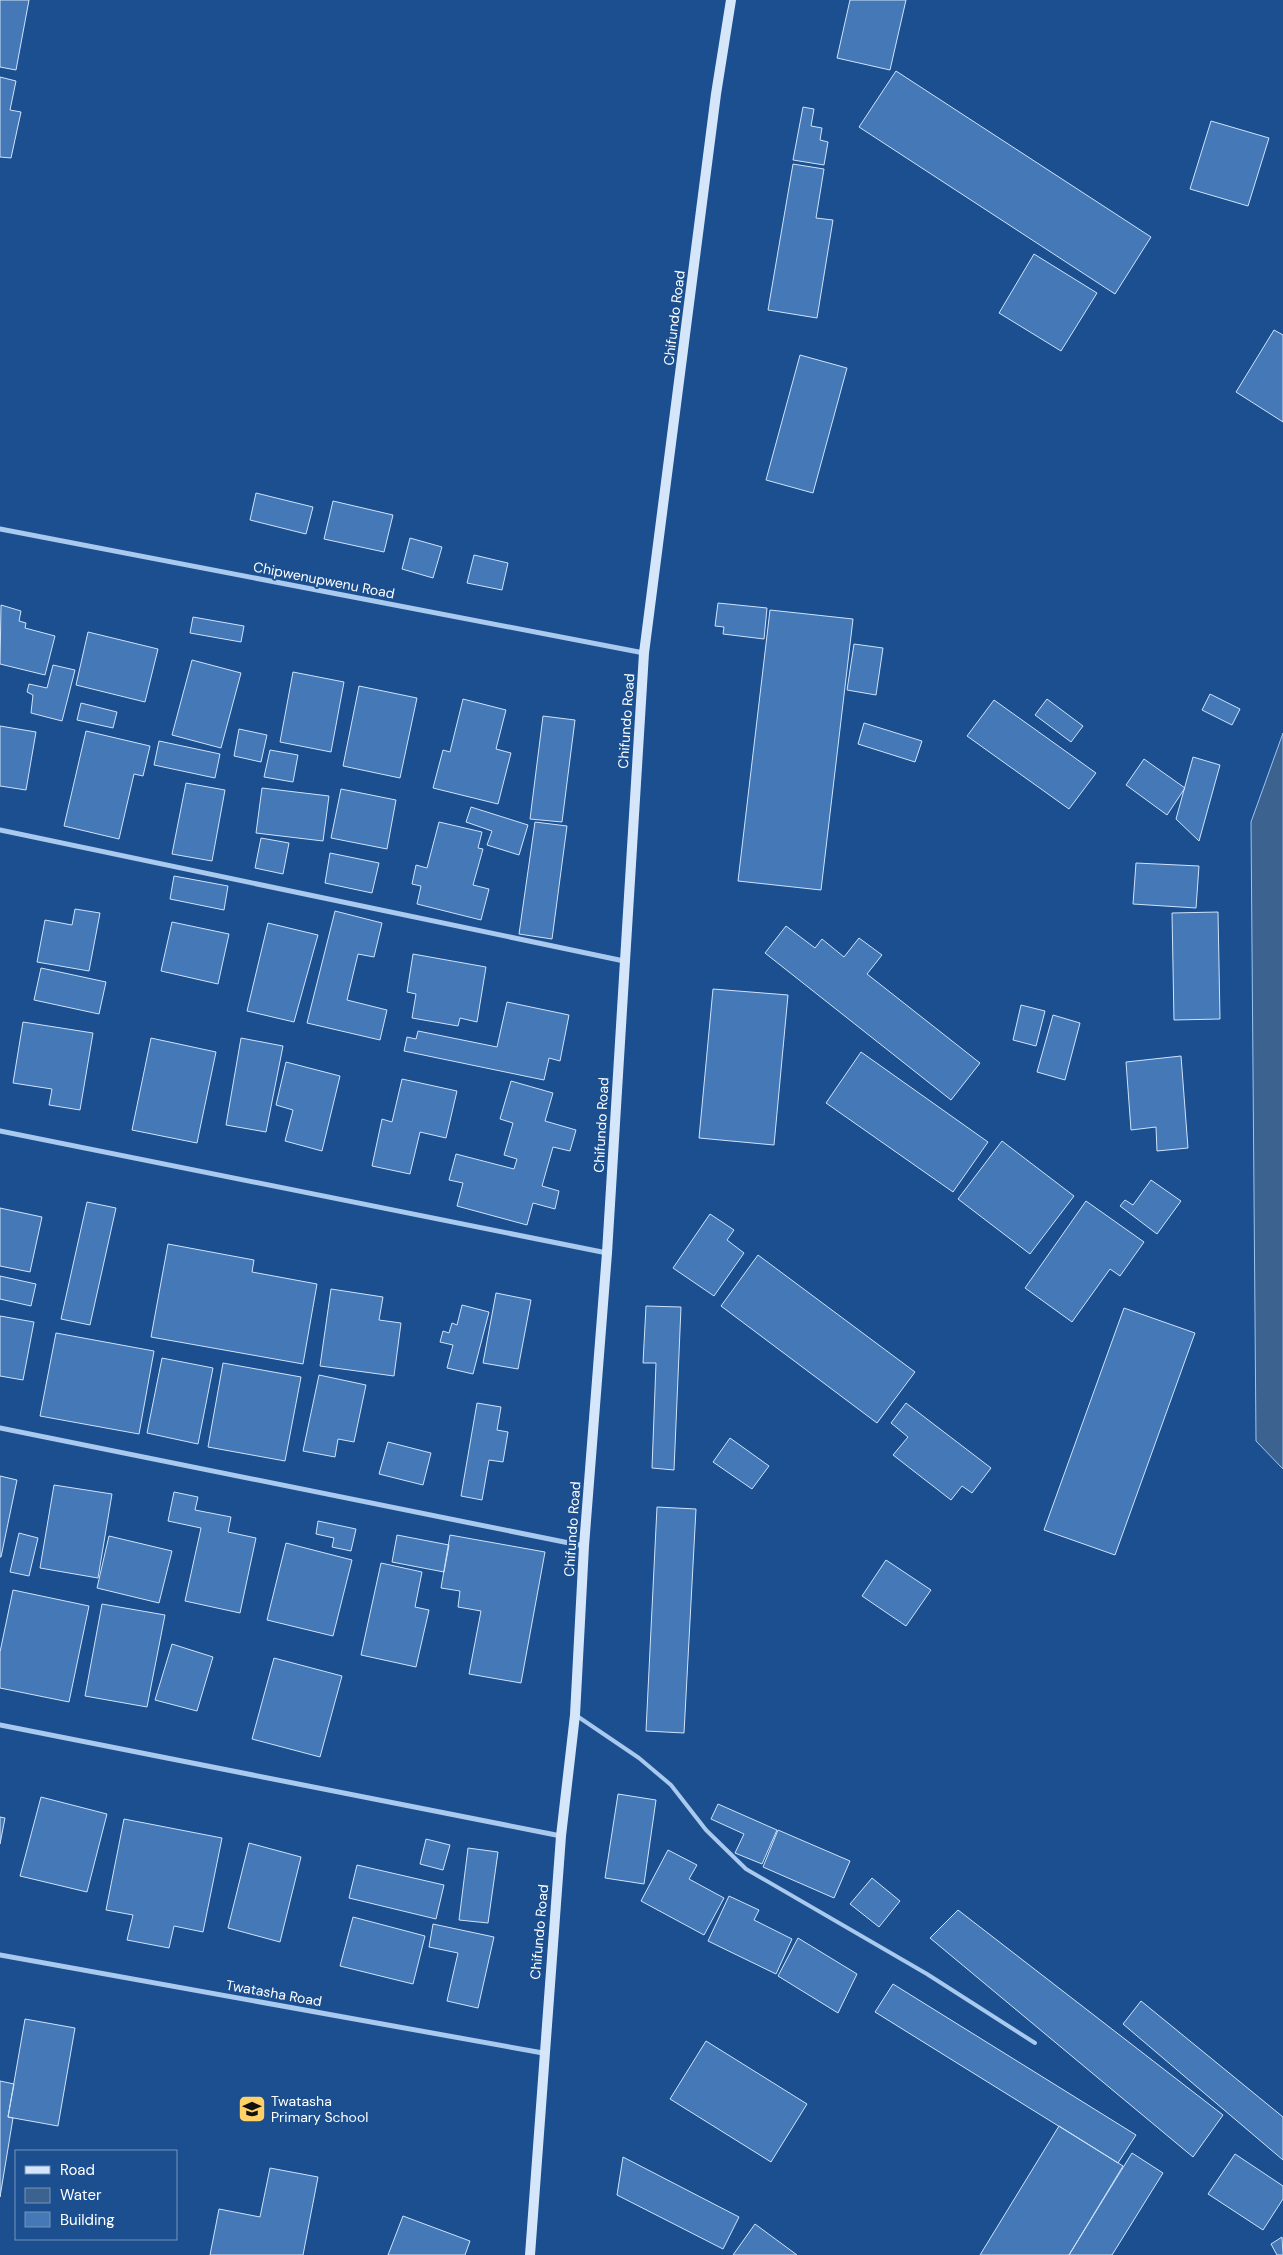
<svg xmlns="http://www.w3.org/2000/svg" width="1283" height="2255" font-family="'DM Sans',sans-serif">
<rect width="100%" height="100%" fill="#1b4f8f"/>
<path fill="#3c6290" stroke="#9cc4f0" d="M1283 733V1469L1256 1441 1251 822Z"/>
<path fill="#4478b7" stroke="#cfe3fa" d="M0 0H29L16 70 0 67Z
M850 0H906L890 70 837 58Z
M896 71 1151 237 1115 294 859 127Z
M0 77 16 81 10 110 21 112 11 158 0 157Z
M803 107 814 109 811 126 822 128 820 140 828 142 824 165 793 160Z
M1211 121 1269 138 1248 206 1190 189Z
M793 164 824 169 816 218 833 220 817 318 768 310Z
M1034 254 1097 293 1061 351 999 313Z
M1274 330 1283 335V422L1236 392Z
M800 355 847 368 813 493 766 480Z
M256 493 313 507 306 534 250 520Z
M333 501 393 515 384 552 324 539Z
M410 538 442 547 433 578 402 569Z
M474 555 508 563 502 590 467 583Z
M718 603 767 608 764 639 723 634 724 627 715 626Z
M1 605 21 611 19 621 26 623 25 628 55 636 45 675 0 664Z
M770 610 853 619 821 890 738 881Z
M193 617 244 626 241 642 190 633Z
M88 632 158 649 145 702 76 685Z
M854 644 883 648 876 695 847 690Z
M192 660 241 673 221 748 172 735Z
M53 665 75 670 62 721 31 713 33 695 27 692 29 684 47 688Z
M293 672 344 682 331 752 280 742Z
M359 686 417 698 400 778 343 766Z
M1210 694 1240 709 1232 725 1202 710Z
M463 699 506 710 496 749 511 753 498 804 433 788 443 750 450 752Z
M1047 699 1083 726 1071 742 1035 715Z
M994 700 1096 773 1069 809 967 736Z
M81 703 117 712 113 728 77 720Z
M543 716 575 720 562 822 530 819Z
M864 723 922 741 915 762 858 744Z
M0 726 36 732 26 790 0 786Z
M239 729 267 735 261 762 234 756Z
M86 731 150 746 143 776 134 774 119 839 64 826Z
M159 741 220 754 215 778 154 765Z
M270 750 298 755 293 782 264 777Z
M1193 757 1220 765 1199 841 1176 819Z
M1144 759 1185 788 1167 815 1126 785Z
M186 783 225 790 212 861 172 854Z
M262 788 329 796 323 841 256 833Z
M341 789 396 800 387 849 331 838Z
M471 807 528 825 519 855 487 845 492 831 466 822Z
M439 822 482 832 478 848 483 849 473 885 489 889 481 920 417 904 421 886 412 884 416 865 427 868Z
M535 822 567 826 552 939 519 934Z
M261 838 289 843 283 874 255 868Z
M330 853 379 863 372 893 325 883Z
M1136 863 1199 866 1196 908 1133 904Z
M174 876 228 886 224 910 170 899Z
M75 909 100 913 89 971 37 962 45 920 72 925Z
M335 911 382 923 374 957 358 954 347 1000 387 1010 380 1040 307 1023Z
M1218 912 1220 1019 1174 1020 1172 913Z
M172 922 229 934 218 984 161 971Z
M268 923 318 935 294 1022 247 1011Z
M786 926 815 948 822 939 844 957 859 938 882 955 867 974 980 1063 951 1100 765 953Z
M413 954 486 967 477 1022 460 1018 458 1026 412 1018 416 994 407 992Z
M41 968 106 982 99 1014 34 1000Z
M713 989 788 995 774 1145 699 1138Z
M507 1002 569 1015 560 1061 549 1058 544 1080 404 1051 407 1037 416 1039 418 1031 497 1047Z
M1021 1005 1045 1011 1036 1046 1013 1040Z
M1053 1015 1080 1023 1065 1080 1037 1072Z
M23 1022 93 1033 80 1110 49 1105 52 1089 13 1083Z
M151 1038 216 1052 197 1143 132 1130Z
M241 1038 283 1046 266 1132 226 1125Z
M861 1052 988 1142 953 1192 826 1103Z
M1181 1056 1188 1148 1157 1151 1156 1127 1131 1130 1126 1062Z
M286 1062 340 1076 322 1151 285 1141 293 1110 276 1105Z
M402 1079 457 1091 446 1138 420 1132 410 1174 372 1166 382 1119 392 1122Z
M511 1081 553 1093 545 1121 576 1130 570 1151 553 1147 542 1186 559 1191 555 1209 533 1203 527 1225 457 1206 463 1183 449 1180 456 1154 514 1169 517 1159 504 1155 513 1123 500 1119Z
M1002 1141 1074 1196 1030 1254 958 1199Z
M1151 1180 1181 1201 1157 1234 1120 1206 1125 1200 1133 1205Z
M1086 1201 1144 1242 1120 1276 1110 1269 1072 1322 1025 1288Z
M87 1202 116 1208 90 1325 61 1319Z
M0 1208 42 1217 30 1272 0 1266Z
M710 1214 734 1230 727 1240 744 1253 714 1296 673 1268Z
M168 1244 254 1260 252 1272 317 1284 303 1364 151 1337Z
M758 1255 915 1372 877 1423 721 1306Z
M0 1276 36 1284 31 1306 0 1299Z
M331 1289 383 1297 379 1320 401 1323 394 1376 320 1366Z
M496 1293 531 1300 518 1369 483 1363Z
M462 1305 489 1312 473 1374 447 1368 453 1345 440 1342 443 1331 449 1333 452 1323 457 1325Z
M646 1306 681 1307 674 1470 652 1468 656 1363H643Z
M1124 1308 1195 1333 1115 1555 1044 1530Z
M0 1316 34 1322 23 1380 0 1376Z
M56 1333 154 1351 139 1434 40 1416Z
M162 1358 213 1368 198 1444 147 1433Z
M223 1363 301 1377 285 1461 208 1447Z
M319 1375 366 1385 354 1442 338 1439 335 1457 303 1451Z
M477 1403 501 1407 497 1430 508 1432 503 1462 489 1460 482 1500 461 1496Z
M906 1403 991 1468 972 1493 962 1486 951 1500 893 1455 908 1437 891 1423Z
M730 1438 769 1466 752 1489 713 1462Z
M388 1442 431 1453 423 1485 379 1474Z
M0 1476 17 1480 1 1557H0Z
M54 1485 112 1494 98 1578 40 1568Z
M174 1492 198 1497 195 1510 231 1517 228 1532 256 1538 240 1613 185 1601 201 1528 168 1521Z
M657 1507 696 1509 684 1733 646 1731Z
M318 1521 356 1529 351 1551 332 1547 334 1538 316 1534Z
M19 1533 38 1538 29 1576 10 1572Z
M397 1535 449 1545 444 1572 392 1562Z
M450 1535 545 1552 521 1683 469 1674 481 1611 458 1607 460 1591 441 1588Z
M109 1536 172 1551 159 1603 97 1588Z
M286 1543 352 1560 333 1636 267 1620Z
M886 1560 931 1590 906 1626 862 1596Z
M381 1563 422 1572 415 1607 429 1610 416 1667 361 1655Z
M13 1590 89 1606 69 1702 0 1688V1652Z
M102 1604 165 1615 147 1707 85 1696Z
M172 1644 213 1657 197 1711 155 1700Z
M274 1658 342 1676 320 1757 252 1739Z
M618 1794 656 1800 644 1884 605 1878Z
M41 1797 107 1814 87 1892 20 1876Z
M718 1804 777 1830 762 1864 735 1853 744 1834 711 1819Z
M0 1817 5 1818 0 1844Z
M124 1819 222 1838 203 1932 174 1926 169 1948 127 1940 133 1915 106 1910Z
M778 1830 850 1861 834 1898 763 1867Z
M426 1839 450 1845 443 1870 420 1864Z
M249 1843 301 1857 280 1942 228 1928Z
M468 1848 498 1852 488 1923 459 1920Z
M668 1850 697 1865 689 1879 724 1898 704 1935 641 1901Z
M357 1865 444 1885 436 1919 349 1898Z
M872 1878 900 1901 879 1927 850 1904Z
M729 1896 759 1910 754 1920 792 1939 776 1974 708 1941Z
M958 1910 1223 2115 1193 2157 930 1938Z
M353 1917 425 1936 413 1984 340 1966Z
M433 1924 494 1937 478 2008 447 2001 458 1953 429 1947Z
M798 1938 857 1974 838 2013 778 1976Z
M893 1984 1136 2135 1118 2163 875 2012Z
M1141 2001 1283 2117V2160L1123 2024Z
M25 2019 75 2028 58 2126 8 2117Z
M706 2041 807 2104 771 2162 670 2099Z
M0 2081 14 2084 8 2117 13 2118 0 2197Z
M1059 2126 1123 2166 1069 2255H980Z
M1132 2153 1163 2173 1112 2255H1069Z
M1235 2154 1283 2186V2199L1263 2230 1208 2194Z
M623 2157 739 2217 723 2249 617 2195Z
M270 2168 318 2177 303 2255H210L219 2209 260 2217Z
M403 2216 470 2241 465 2255H388Z
M755 2224 797 2255H733Z
M1282 2237 1283 2255H1277L1271 2244Z"/>
<g fill="none" stroke-linecap="round" stroke-linejoin="round">
<path stroke="#a9c9ee" stroke-width="4" d="M577 1716 639 1758 671 1785 706 1830 746 1869 927 1974 1035 2043"/>
<path stroke="#a9c9ee" stroke-width="5" d="M0 529 644 653
M0 830 624 961
M0 1131 607 1253
M0 1428 584 1546
M0 1725 561 1836
M0 1955 543 2053"/>
<path stroke="#d6e6fa" stroke-width="10" d="M530 2255 561 1836 575 1715 584 1546 607 1253 644 653 716 94 731 0"/>
</g>
<defs>
<g id="school-square" transform="scale(1.4375)"><rect x="-9" y="-9" width="18" height="18" rx="4" fill="#ffd166" stroke="#1b4f8f"/><path d="M0-5L7-2L0 1L-7-2ZM-4 1L0 2.5L4 1V4Q0 6-4 4Z" fill="#111"/></g>
</defs>
<g fill-rule="evenodd">
<use href="#school-square" x="252" y="2109"/>
</g>
<g text-anchor="middle" stroke-width="4" stroke-linejoin="round" paint-order="stroke">
<g font-size="14" fill="#fff" stroke="#1b4f8f">
<text transform="translate(674 318) rotate(-83)" y="5">Chifundo Road</text>
<text transform="translate(324 580) rotate(11)" y="5">Chipwenupwenu Road</text>
<text transform="translate(626 721) rotate(-86)" y="5">Chifundo Road</text>
<text transform="translate(601 1125) rotate(-87)" y="5">Chifundo Road</text>
<text transform="translate(572 1529) rotate(-86)" y="5">Chifundo Road</text>
<text transform="translate(539 1932) rotate(-85)" y="5">Chifundo Road</text>
<text transform="translate(274 1993) rotate(10)" y="5">Twatasha Road</text>
</g>
<g font-size="14" fill="#fff" stroke="#1b4f8f" text-anchor="start">
<text x="271" y="2106">Twatasha<tspan x="271" dy="16">Primary School</tspan></text>
</g>
</g>
<rect x="15" y="2150" width="162" height="90" fill="#1b4f8f" stroke="#7695bc"/>
<rect x="25" y="2166" width="25" height="8" fill="#d6e6fa" stroke="#7695bc"/>
<text x="60" y="2175" font-size="15" fill="#ffffff">Road</text>
<rect x="25" y="2188" width="25" height="15" fill="#3c6290" stroke="#7695bc"/>
<text x="60" y="2200" font-size="15" fill="#ffffff">Water</text>
<rect x="25" y="2212" width="25" height="15" fill="#4478b7" stroke="#7695bc"/>
<text x="60" y="2225" font-size="15" fill="#ffffff">Building</text>
</svg>
